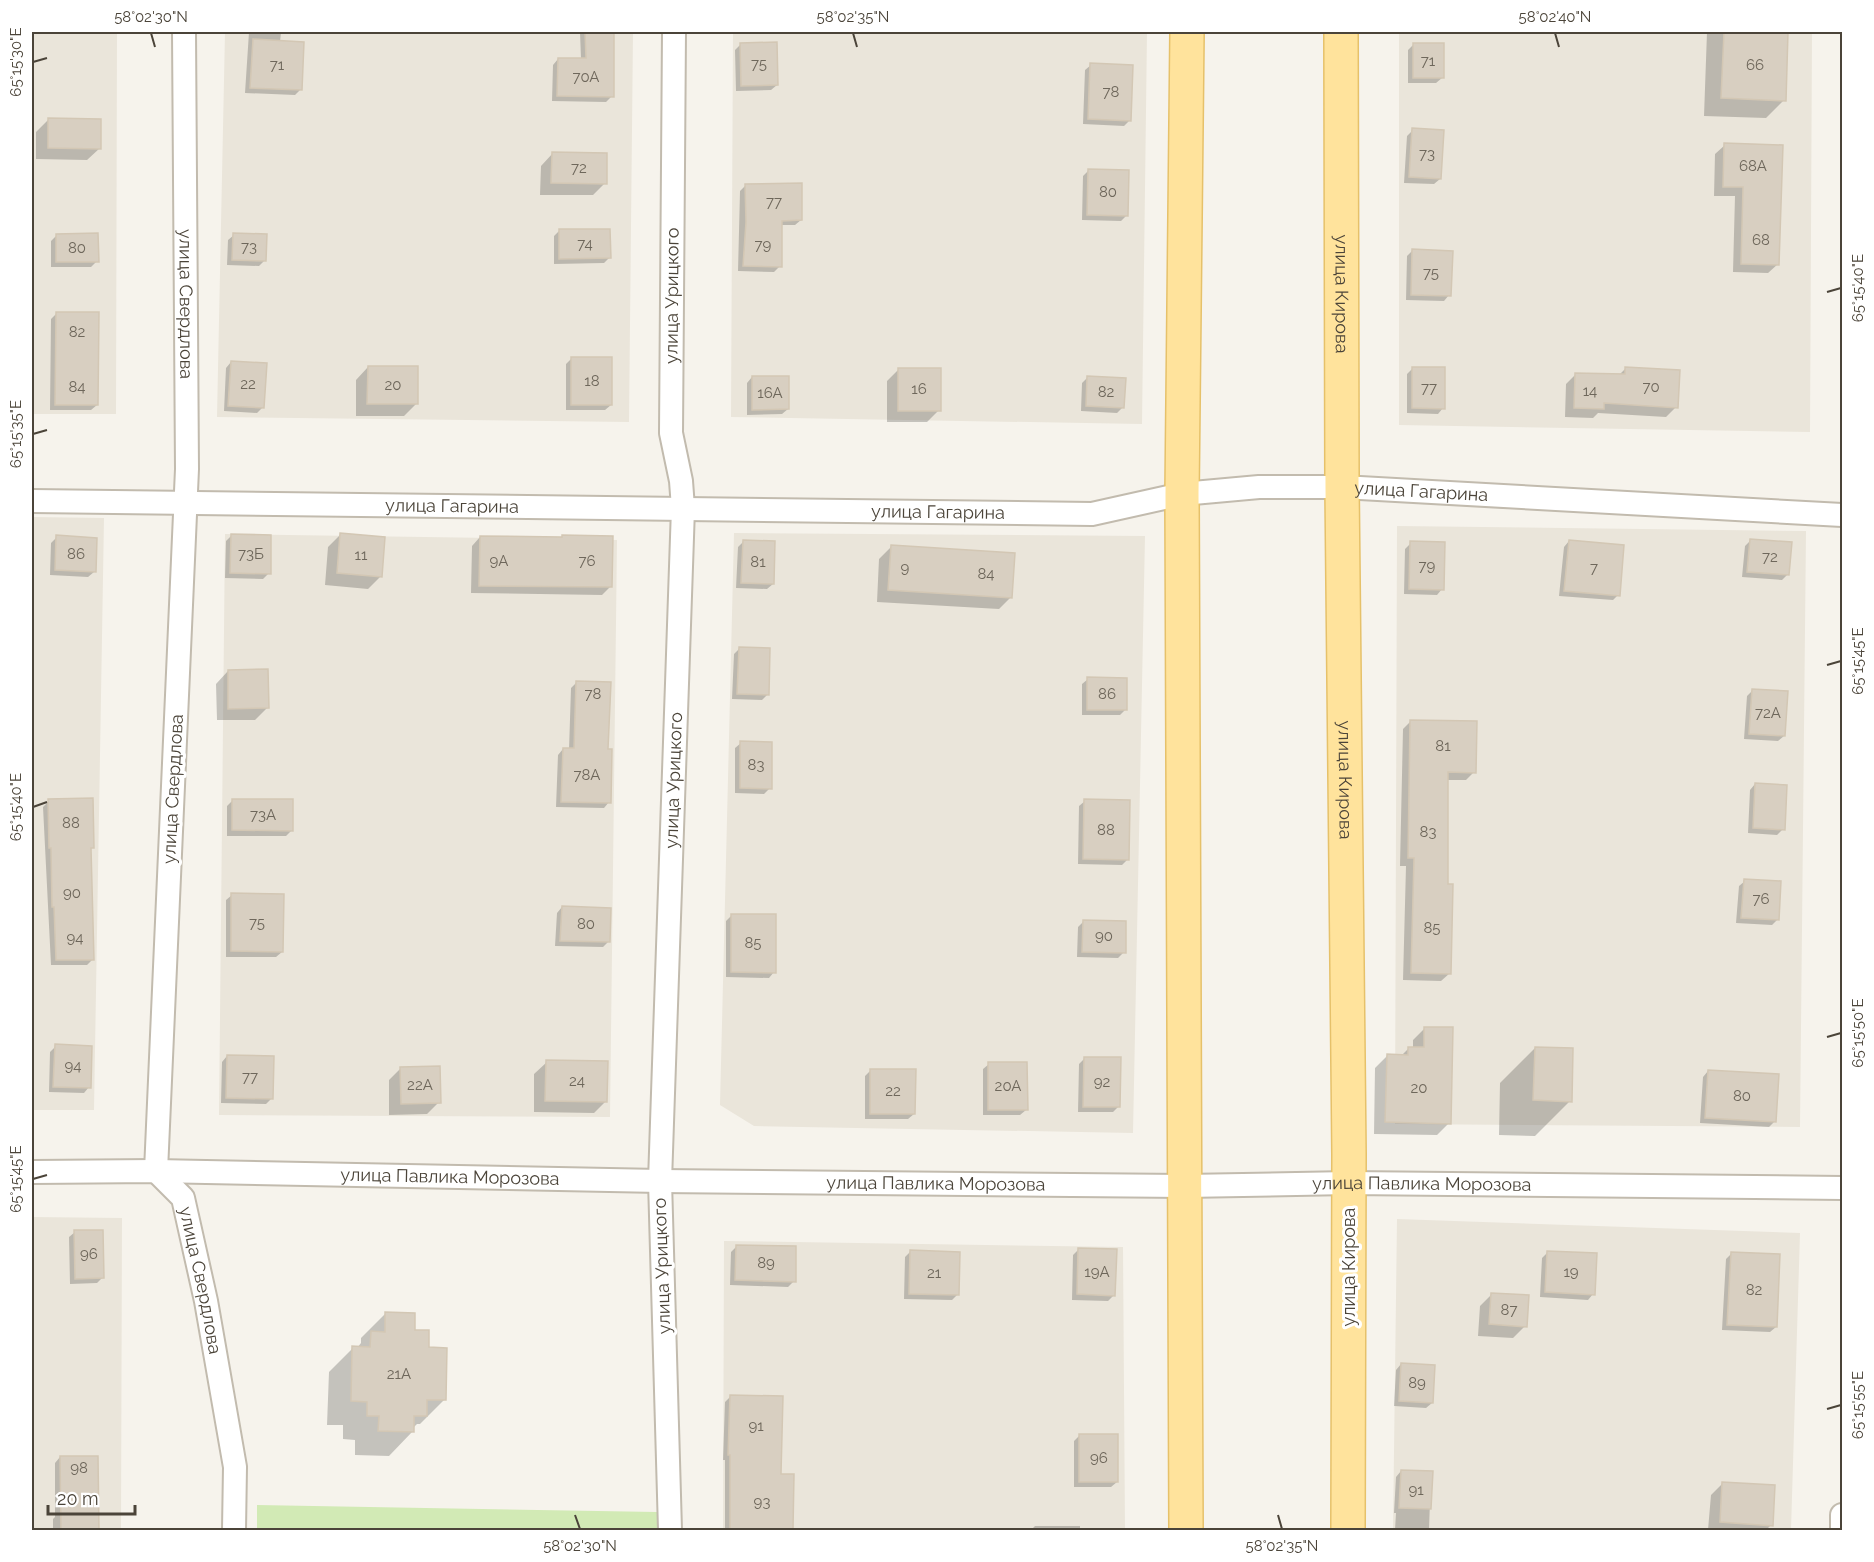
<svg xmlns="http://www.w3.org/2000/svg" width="1874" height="1562" font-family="Raleway,sans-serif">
<rect width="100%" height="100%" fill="#f6f3ec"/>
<path fill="#eae5da" d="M32 32H117L116 414H32Z
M225 32H633L629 422 217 417Z
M733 32H1147L1142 424 731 417Z
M1399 32H1812L1810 432 1399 425Z
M32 517 104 518 94 1110H32Z
M1397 526 1806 531 1800 1127 1395 1124Z
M734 533 1145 536 1133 1133 754 1126 720 1105Z
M225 534 617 540 610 1117 219 1115Z
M32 1217 122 1218 121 1530H32Z
M1397 1219 1800 1233 1791 1530H1393Z
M724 1241 1123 1247 1125 1530H723Z"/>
<path fill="#d2eab5" d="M257 1505 657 1512V1530H257Z"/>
<path fill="#0003" d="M249 32H281L280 42 300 90 295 95 245 93Z
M580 32H613L612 96 606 102 552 101 553 65 558 59H581Z
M1707 32H1787L1784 100 1766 118 1704 116Z
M741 44 777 85 771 90 736 91 735 50Z
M1414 44 1442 78 1436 83H1408V50Z
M1091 65 1129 121 1124 126 1083 124 1085 70Z
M48 120 100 148 87 160 36 159V132Z
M1413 130 1440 179 1434 184 1404 183 1407 136Z
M1725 145 1778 264 1768 273 1733 272 1735 196H1714L1715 154Z
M553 153 605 183 593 195H540L541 166Z
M1089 170 1126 216 1121 221 1082 220 1083 176Z
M745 186 801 220 795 225H781L780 266 774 272 738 271 740 191Z
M560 230 609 258 604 263 554 264V236Z
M57 235 97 261 91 267H51V241Z
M234 235 264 261 259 266 227 265 228 240Z
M1412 251 1449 295 1444 301 1406 300 1407 256Z
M57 313 97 405 91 410H50L51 319Z
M572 358 611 405 605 410H566V364Z
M231 362 263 407 257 413 224 411 226 368Z
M368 367 416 404 404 416H356V380Z
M1413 368 1443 408 1438 414 1407 413V374Z
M1626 368 1676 407 1666 417 1598 413 1593 418 1565 417 1566 384 1576 374 1619 375Z
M899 369 939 410 927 422H887V381Z
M752 377 788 409 782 414 747 415V383Z
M1088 377 1123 407 1117 413 1081 411 1082 383Z
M232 535 269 573 263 579 225 578 226 541Z
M340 535 380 577 368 589 325 585 328 547Z
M563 536 610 587 602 595 471 593 472 546 480 537 560 539Z
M57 537 94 572 88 577 50 575 51 543Z
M1569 541 1618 595 1613 600 1559 596 1564 547Z
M1750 541 1788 574 1782 580 1742 577 1745 546Z
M743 542 773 584 767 589 736 588 738 547Z
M1411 543 1442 589 1437 595 1404 594 1405 549Z
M891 547 1011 597 999 609 877 602 879 559Z
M740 648 767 695 762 700 732 699 734 654Z
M228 671 267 708 255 720H217L216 684Z
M1088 679 1125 710 1120 715H1082V684Z
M577 682 606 750 609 802 604 808 556 807 558 755 563 749 569 750 571 688Z
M1752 691 1784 736 1778 741 1744 739 1747 696Z
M1411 721 1474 772 1466 780H1447L1446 886 1450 973 1441 981 1403 980 1406 866H1400L1403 729Z
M741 743 770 788 764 794 735 793V748Z
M1755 784 1783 829 1777 835 1748 833 1750 790Z
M233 800 292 830 286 836H227V806Z
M49 801 92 847 89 850 93 959 87 965H51L43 807Z
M1085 801 1127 860 1122 865 1078 864 1079 806Z
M1745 881 1778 919 1772 925 1736 923 1739 886Z
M232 895 282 952 276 957H226V900Z
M562 907 608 942 603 947 555 946 557 913Z
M732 915 774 972 769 978 726 977V921Z
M1084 921 1124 952 1118 958 1077 957 1078 927Z
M1425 1028 1449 1123 1437 1135 1374 1134 1375 1068 1387 1056H1401L1409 1048H1413V1040Z
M56 1046 89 1087 84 1093 49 1092 50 1052Z
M1535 1048 1570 1101 1535 1136 1499 1135 1500 1083Z
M227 1056 271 1099 266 1104 221 1103 222 1062Z
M1085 1058 1119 1106 1113 1112H1078L1079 1064Z
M547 1062 606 1101 594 1113 534 1112V1074Z
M989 1064 1026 1110 1020 1115H983V1069Z
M401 1068 439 1102 427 1114 389 1115V1080Z
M871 1070 914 1114 908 1119H865V1076Z
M1708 1071 1774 1122 1769 1127 1700 1123 1703 1077Z
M75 1232 102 1278 97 1283 70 1284 69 1237Z
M737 1246 794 1281 788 1287 730 1285 731 1252Z
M1079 1249 1114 1295 1108 1301 1072 1300 1073 1255Z
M911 1251 957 1295 952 1300 904 1299 905 1257Z
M1548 1252 1593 1294 1588 1300 1540 1297 1542 1258Z
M1731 1254 1776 1327 1770 1332 1722 1330 1726 1259Z
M1492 1294 1525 1326 1513 1338 1478 1336 1480 1306Z
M386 1313 413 1331 428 1349 444 1400 420 1424H417L413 1428V1431L389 1456 355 1455V1440L343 1439V1425H327L329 1372 353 1348H357L361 1343V1338Z
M1401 1364 1432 1403 1426 1408 1394 1406 1396 1370Z
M731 1396 779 1476H792V1530H725V1460H723L725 1402Z
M1080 1435 1117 1482 1111 1487H1074V1441Z
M60 1457H97L98 1530H53V1519L55 1517V1463Z
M1401 1471 1431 1473 1429 1530H1395L1396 1513H1394L1396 1477Z
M1723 1483 1771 1525 1766 1530H1708L1711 1495Z
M1035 1526H1080V1530H1031Z"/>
<path fill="#d8cfc1" stroke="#d3c7b4" stroke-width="1.5" d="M585 32H614V97L557 96 558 58H586Z
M1724 32H1788L1786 101 1721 98Z
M253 39 304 42 302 90 250 88Z
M777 42 778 85 741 86 740 43Z
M1413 43H1444V78H1413Z
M1090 63 1133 65 1131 121 1088 119Z
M48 118 101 119V149L48 148Z
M1412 128 1444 130 1441 179 1409 177Z
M1724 143 1783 145 1779 265 1741 264 1743 187H1723Z
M552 152 607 153V184L551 183Z
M1088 169 1129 170 1128 216 1087 215Z
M802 183V220L782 221V267L743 266 746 222 745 184Z
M559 229H610L611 258 559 259Z
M98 233 99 262H56V234Z
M233 233 267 234 266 261 232 260Z
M1412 249 1453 251 1451 296 1411 295Z
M56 312H99L98 405H55Z
M571 357H612V405H571Z
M231 361 267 363 264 408 228 406Z
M368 366H418V404H367Z
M1412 367H1445V409L1412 408Z
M1625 367 1680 370 1678 408 1604 403V409L1574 408 1575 373 1625 374Z
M898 368H941V411H898Z
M752 376H789V409L752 410Z
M1087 376 1126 378 1124 408 1086 406Z
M340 533 385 537 382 577 337 573Z
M231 534 271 535V574L230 573Z
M56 535 97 538 96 572 55 570Z
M562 535 613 536 612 587 479 586 480 536 562 537Z
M1750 539 1792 542 1789 575 1747 572Z
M743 540 775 541 774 584 741 583Z
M1569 540 1624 545 1620 596 1564 591Z
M1410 541 1445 542 1444 590 1409 589Z
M891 545 1015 553 1012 598 888 590Z
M739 647 770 648 769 695 737 694Z
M268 669 269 708 228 709V670Z
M1087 677 1127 678V710H1087Z
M576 681 611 682 608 749H612L611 803 561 802 563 748H574Z
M1752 689 1788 691 1785 736 1749 734Z
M1410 720 1477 721 1476 773 1448 772V884H1453L1451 974 1411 973 1414 858H1408Z
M740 741 772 742V789L740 788Z
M1755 783 1787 785 1785 830 1753 828Z
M93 798 94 848H91L94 960H56L54 907H52L51 848H49L48 799Z
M232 799H293V831L232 830Z
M1084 799 1130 800 1129 860 1083 859Z
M1744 879 1781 881 1779 920 1741 918Z
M231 893 284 894 283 952 231 951Z
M562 906 611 908 610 942 560 941Z
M731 914H776V973L731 972Z
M1083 920 1126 921V953L1082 952Z
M1424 1027H1453L1451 1124 1385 1122 1387 1054 1408 1055V1047H1424Z
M55 1044 92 1046 91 1088 53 1087Z
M1535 1047 1573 1048 1572 1102 1533 1100Z
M227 1055 274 1056 273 1099 226 1098Z
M1084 1057H1121L1120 1107H1083Z
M546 1060 608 1061 607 1102 545 1101Z
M988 1062H1027L1028 1110H988Z
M440 1066 441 1103 401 1104 400 1067Z
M870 1069H916L915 1114H870Z
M1708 1070 1779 1074 1776 1122 1705 1118Z
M74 1230H103L104 1278 75 1279Z
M736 1245 796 1246V1282L735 1280Z
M1078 1248 1117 1249 1115 1296 1077 1294Z
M910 1250 960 1252 959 1295 909 1294Z
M1547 1251 1597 1253 1595 1295 1545 1292Z
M1731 1252 1780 1254 1777 1327 1727 1325Z
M1491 1293 1529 1295 1527 1327 1489 1324Z
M385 1312 415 1313V1330H429V1347L447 1348 446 1400H427V1416H414V1432L378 1431 379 1416H367V1402L351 1401 352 1346 370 1347 371 1331 385 1332Z
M1401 1363 1435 1365 1433 1403 1399 1401Z
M730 1395 783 1396 781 1474H794L793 1530H730V1455H728Z
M1079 1434H1118V1482H1079Z
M60 1456H98L99 1530H61Z
M1401 1470 1433 1471 1431 1509 1399 1508Z
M1722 1482 1775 1485 1773 1526 1720 1522Z"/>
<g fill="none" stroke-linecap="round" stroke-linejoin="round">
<g stroke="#c2bbae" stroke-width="26">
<g id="street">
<path id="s1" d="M184 32 187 469 156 1171 183 1198 206 1301 235 1467 234 1530"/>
<path id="s2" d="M32 501 1092 514 1182 494 1259 487H1342L1842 515"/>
<path id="s3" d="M32 1172 156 1171 660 1181 1185 1186 1349 1183 1842 1188"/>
<path id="s4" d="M670 1530 660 1181 683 508 681 481 671 433 674 32"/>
<path d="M1842 1530V1515"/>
</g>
</g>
<g stroke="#e6c16a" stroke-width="36">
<g id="primary">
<path id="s5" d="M1341 32 1342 487 1349 1154 1348 1530"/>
<path d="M1186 1530 1182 494 1187 32"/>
</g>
</g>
<use href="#street" stroke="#fff" stroke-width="22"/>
<use href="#primary" stroke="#ffe39c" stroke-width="33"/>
</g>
<path fill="none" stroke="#4b4439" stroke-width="2" d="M151 33 155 47M853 33 857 47M1555 33 1559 47M33 62 47 58M1827 292 1841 288M33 434 47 430M1827 665 1841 661M33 807 47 802M1827 1037 1841 1033M33 1179 47 1175M1827 1409 1841 1405M575 1515 580 1529M1278 1515 1282 1529"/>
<g text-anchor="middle" stroke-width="6" stroke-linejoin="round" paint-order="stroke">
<g font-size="15" fill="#6e675b">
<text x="1428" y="66">71</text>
<text x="759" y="69">75</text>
<text x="277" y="70">71</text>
<text x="1755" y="70">66</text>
<text x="586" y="82">70А</text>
<text x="1111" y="97">78</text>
<text x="1427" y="159">73</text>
<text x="1753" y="171">68А</text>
<text x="579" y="173">72</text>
<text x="1108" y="197">80</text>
<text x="774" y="207">77</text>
<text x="1761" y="245">68</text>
<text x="585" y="249">74</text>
<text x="763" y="250">79</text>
<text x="249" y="252">73</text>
<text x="77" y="253">80</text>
<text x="1431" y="278">75</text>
<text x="77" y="337">82</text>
<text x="592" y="386">18</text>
<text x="248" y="389">22</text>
<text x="393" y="390">20</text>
<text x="77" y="392">84</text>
<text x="1651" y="392">70</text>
<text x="1429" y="393">77</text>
<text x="919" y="394">16</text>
<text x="1590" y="396">14</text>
<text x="1106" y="397">82</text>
<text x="770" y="398">16А</text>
<text x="76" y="559">86</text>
<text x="251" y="559">73Б</text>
<text x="361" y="560">11</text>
<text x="1770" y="562">72</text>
<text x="499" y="566">9А</text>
<text x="587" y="566">76</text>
<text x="758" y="567">81</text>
<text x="1427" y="571">79</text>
<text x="905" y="573">9</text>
<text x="1594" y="573">7</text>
<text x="986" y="579">84</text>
<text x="593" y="699">78</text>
<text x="1107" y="699">86</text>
<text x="1768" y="718">72А</text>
<text x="1443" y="751">81</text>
<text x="756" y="770">83</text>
<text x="587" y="780">78А</text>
<text x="263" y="820">73А</text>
<text x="71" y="828">88</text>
<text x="1106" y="835">88</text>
<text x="1428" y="837">83</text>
<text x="72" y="898">90</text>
<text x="1761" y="904">76</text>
<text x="257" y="928">75</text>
<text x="586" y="929">80</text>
<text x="1432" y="933">85</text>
<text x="1104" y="941">90</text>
<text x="75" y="943">94</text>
<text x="753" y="948">85</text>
<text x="73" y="1071">94</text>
<text x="250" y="1082">77</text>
<text x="577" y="1086">24</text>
<text x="1102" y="1087">92</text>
<text x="420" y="1090">22А</text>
<text x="1008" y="1091">20А</text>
<text x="1419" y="1093">20</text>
<text x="893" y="1096">22</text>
<text x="1742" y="1101">80</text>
<text x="89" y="1259">96</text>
<text x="766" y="1268">89</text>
<text x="1097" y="1277">19А</text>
<text x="1571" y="1277">19</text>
<text x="934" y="1278">21</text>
<text x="1754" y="1295">82</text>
<text x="1509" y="1315">87</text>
<text x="399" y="1379">21А</text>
<text x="1417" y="1388">89</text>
<text x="756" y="1431">91</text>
<text x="1099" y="1463">96</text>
<text x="79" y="1473">98</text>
<text x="1416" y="1495">91</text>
<text x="762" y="1507">93</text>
</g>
<g font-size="18" fill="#4b4439" stroke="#fff">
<text dy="6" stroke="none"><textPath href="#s5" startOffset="262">улица Кирова</textPath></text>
<text dy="6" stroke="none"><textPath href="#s4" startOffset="1236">улица Урицкого</textPath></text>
<text dy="6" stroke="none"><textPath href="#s1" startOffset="272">улица Свердлова</textPath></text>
<text dy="6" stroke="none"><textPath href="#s2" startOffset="1392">улица Гагарина</textPath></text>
<text dy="6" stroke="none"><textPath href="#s2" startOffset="420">улица Гагарина</textPath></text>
<text dy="6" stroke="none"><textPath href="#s2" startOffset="906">улица Гагарина</textPath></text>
<text dy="6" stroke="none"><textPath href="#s4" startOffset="750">улица Урицкого</textPath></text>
<text dy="6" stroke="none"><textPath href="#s5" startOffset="748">улица Кирова</textPath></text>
<text transform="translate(173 789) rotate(-87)" y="6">улица Свердлова</text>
<text dy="6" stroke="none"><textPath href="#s3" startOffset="418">улица Павлика Морозова</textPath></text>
<text dy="6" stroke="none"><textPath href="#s3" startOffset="904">улица Павлика Морозова</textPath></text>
<text dy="6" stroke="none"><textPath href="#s3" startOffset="1390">улица Павлика Морозова</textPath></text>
<text transform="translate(662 1266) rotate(-92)" y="6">улица Урицкого</text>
<text transform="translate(1349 1267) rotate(-90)" y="6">улица Кирова</text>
<text dy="6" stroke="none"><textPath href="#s1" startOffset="1262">улица Свердлова</textPath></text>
</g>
</g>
<rect width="1874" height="1562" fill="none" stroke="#ffffff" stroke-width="66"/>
<path d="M48 1505v9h87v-9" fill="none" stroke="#4b4439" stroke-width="3"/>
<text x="57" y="1505" font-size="18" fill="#4b4439" stroke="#ffffff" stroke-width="4.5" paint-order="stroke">20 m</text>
<rect x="33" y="33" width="1808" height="1496" fill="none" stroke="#4b4439" stroke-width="2"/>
<g font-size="15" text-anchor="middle" fill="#4b4439">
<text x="151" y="22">58°02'30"N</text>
<text x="853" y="22">58°02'35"N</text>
<text x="1555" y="22">58°02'40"N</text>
<text transform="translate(16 62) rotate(-90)" y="5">65°15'30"E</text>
<text transform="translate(1858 288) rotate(-90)" y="5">65°15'40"E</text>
<text transform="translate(16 434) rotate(-90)" y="5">65°15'35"E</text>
<text transform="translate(1858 661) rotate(-90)" y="5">65°15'45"E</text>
<text transform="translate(16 807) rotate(-90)" y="5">65°15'40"E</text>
<text transform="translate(1858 1033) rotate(-90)" y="5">65°15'50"E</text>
<text transform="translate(16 1179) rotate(-90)" y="5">65°15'45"E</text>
<text transform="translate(1858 1405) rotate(-90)" y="5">65°15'55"E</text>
<text x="580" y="1551">58°02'30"N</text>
<text x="1282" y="1551">58°02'35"N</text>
</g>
</svg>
